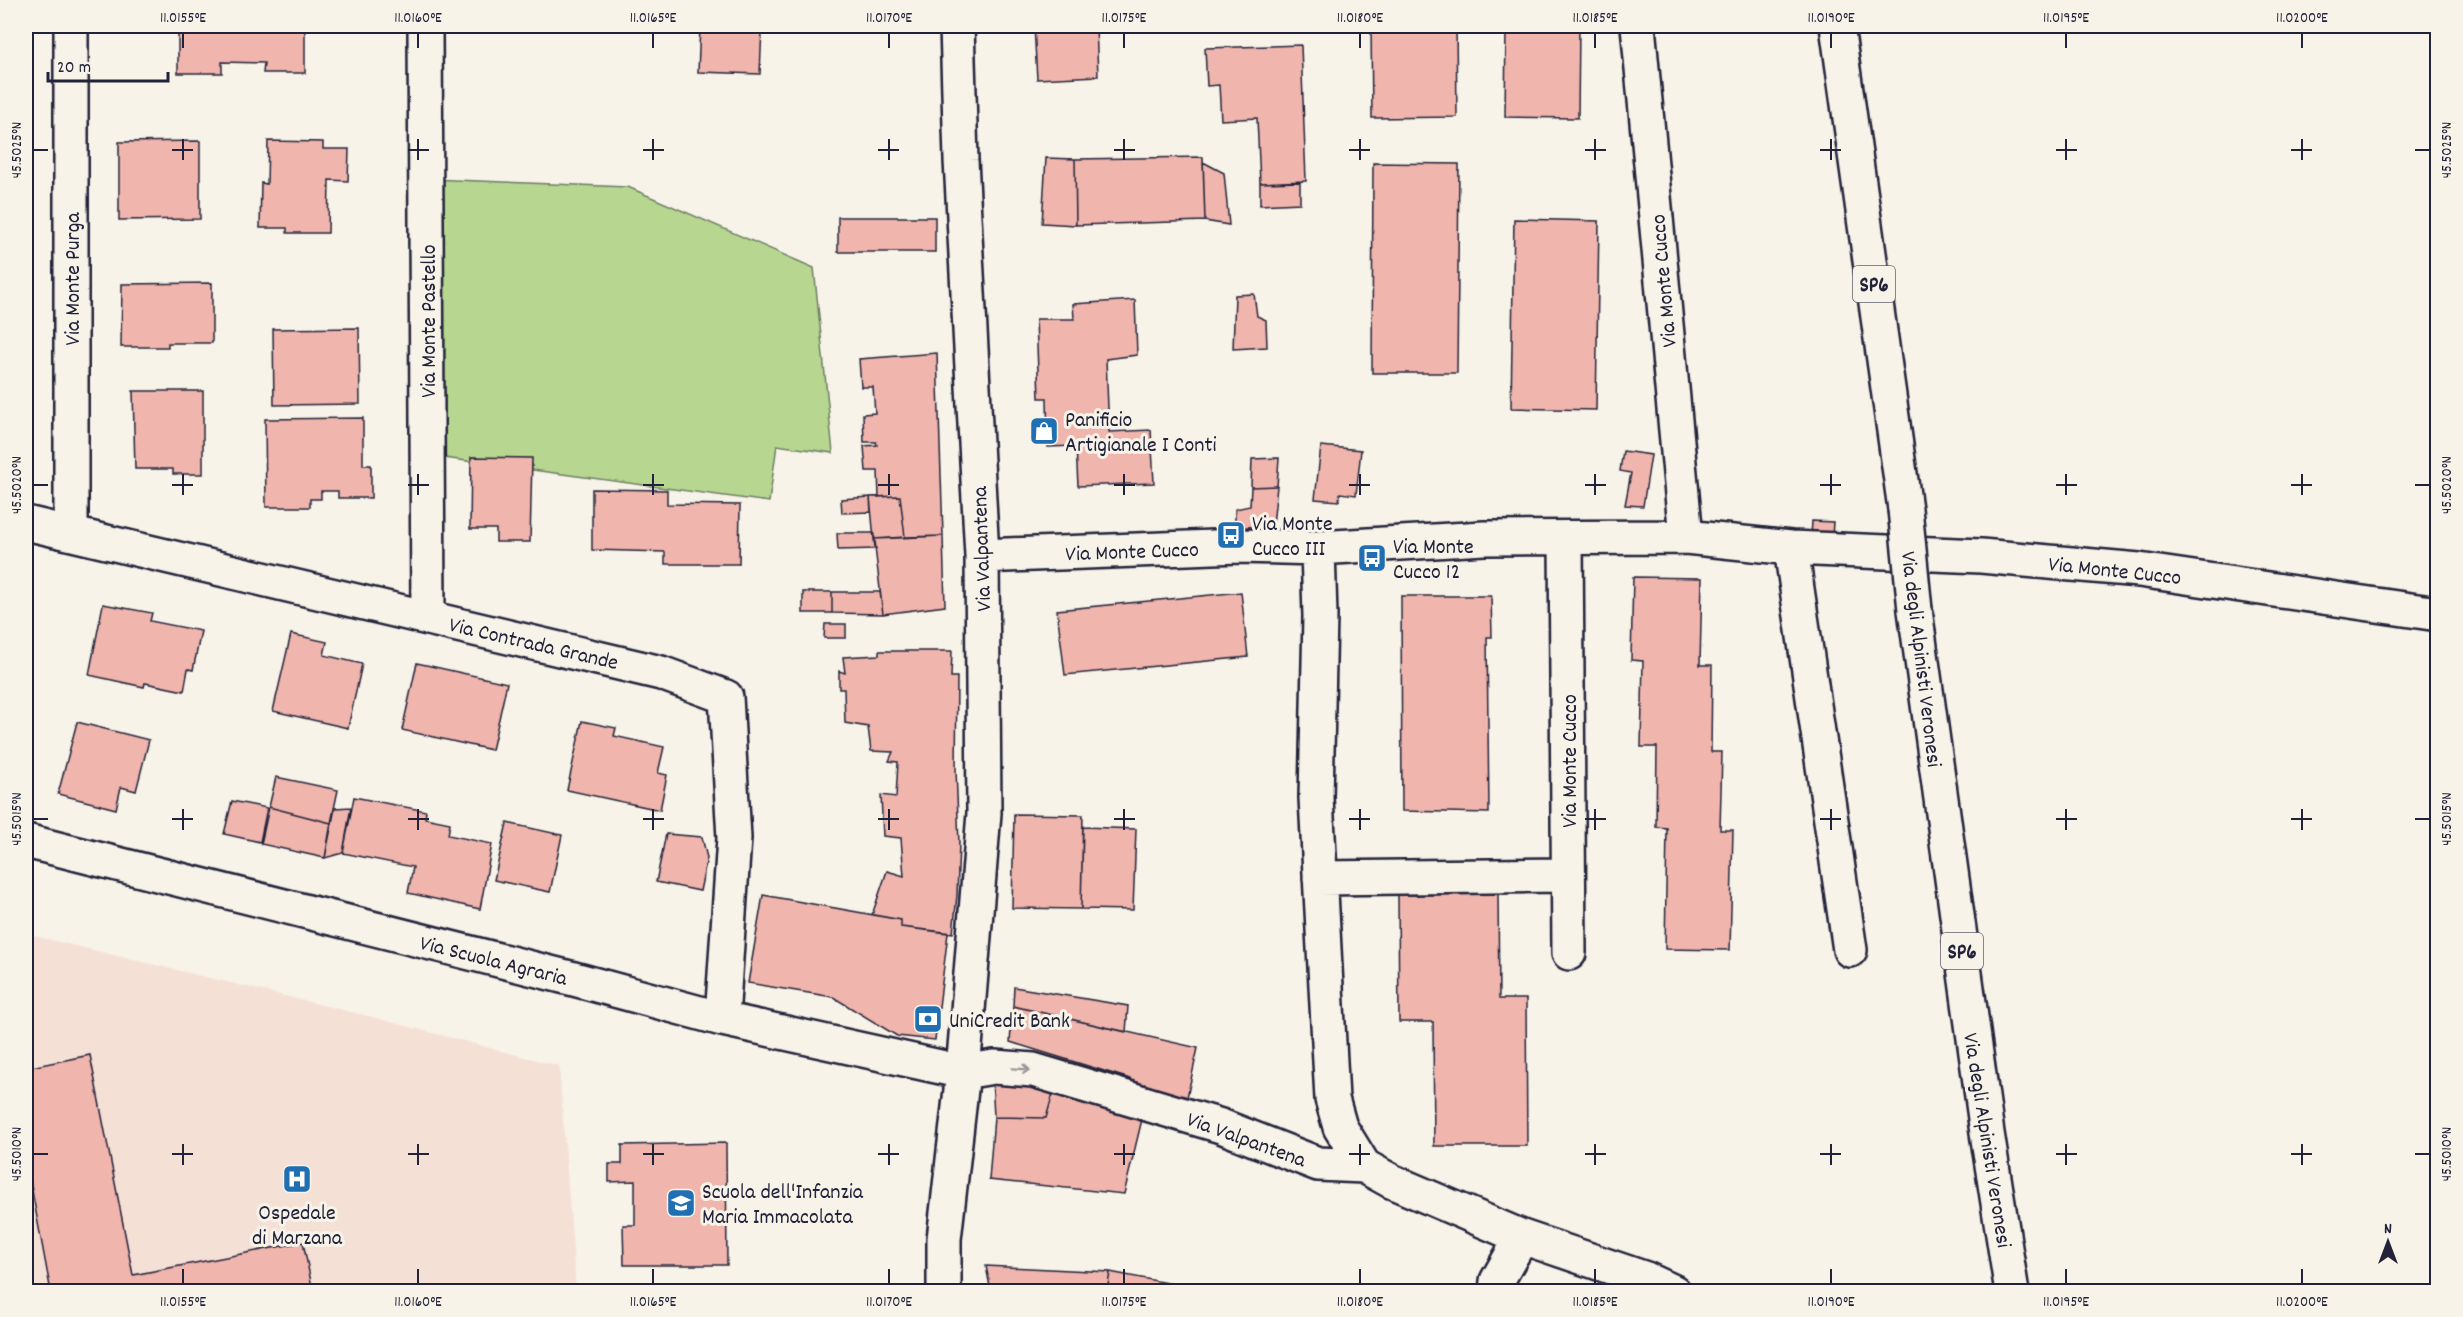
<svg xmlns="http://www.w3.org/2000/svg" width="2463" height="1317" font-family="Dekko,sans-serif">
<rect width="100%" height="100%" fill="#f7f3e8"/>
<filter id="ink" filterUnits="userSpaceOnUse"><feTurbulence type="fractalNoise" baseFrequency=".0167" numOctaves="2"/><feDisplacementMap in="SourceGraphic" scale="12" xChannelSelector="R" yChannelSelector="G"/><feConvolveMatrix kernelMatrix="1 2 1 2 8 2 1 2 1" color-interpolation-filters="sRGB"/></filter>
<g filter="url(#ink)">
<path fill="#f5e0d6" d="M26 934 372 1017 559 1066 576 1291 26 1292Z"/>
<path fill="#b7d68f" stroke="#6c7c65" stroke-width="1.5" d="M429 179 628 187 814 268 833 453 777 445 769 502 437 457Z"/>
<path fill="#f0b5ac" stroke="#22223b" stroke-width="1.5" d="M26 26H27L28 86H26Z
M178 26H305V73H263L264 63 222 62V73H178Z
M700 26H762L760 74 698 72Z
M1034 26H1096L1098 76 1037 79Z
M1371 26H1456L1457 117 1372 118Z
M1506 26H1579L1578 118 1505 117Z
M1301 45 1306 181 1260 183 1257 118 1221 120 1219 85 1207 86 1205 48Z
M200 141V219L119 220V142Z
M268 141 323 142V149H349L348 181 329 180 328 233H287V228H260L261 183 267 184Z
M1203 157 1205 221 1076 225 1075 159Z
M1046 158 1075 159 1076 225 1042 223Z
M1203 162 1224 173 1229 225 1205 221Z
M1373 163 1459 164 1457 373H1372Z
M1300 182V203L1260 205V183Z
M838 217H935V252H838Z
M1514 219 1599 221 1596 410 1511 408Z
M212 283V343H168V347H121L122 284Z
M1254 294 1257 316 1266 320 1267 347 1233 349 1235 295Z
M1135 300 1137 355 1106 359 1109 432 1151 430 1154 483 1078 486 1076 446 1048 447 1047 398H1039L1036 319H1074L1073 304Z
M359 328 360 404 274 405 273 329Z
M937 353 943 536 905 537 900 496 879 497 878 471H866L864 446 877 445 876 442H864L863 414 875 413 873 387H861L859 359Z
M133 391H203V474H173V469H135Z
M363 418V465H371V498H338V491H321V499H310V507H266L265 419Z
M1321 446 1361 450 1356 495 1340 493 1339 501 1315 499Z
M1623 451 1651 455 1643 506 1625 505 1631 473 1620 471Z
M471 457 532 458 530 542H496V529H470Z
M1279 458 1277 486 1251 487 1252 459Z
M1277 486 1273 525 1235 528V509L1250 506 1251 487Z
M592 489 667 490V504L740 505 739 564H665V552L592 550Z
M900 496 905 537 874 539 870 497Z
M870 497 871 512 842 513 841 499Z
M1812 521 1833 522 1832 537H1811Z
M837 533H874L876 549 838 550Z
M943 536 945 606 883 614 874 539Z
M1633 577 1702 578 1700 665H1712L1711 752H1722L1720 830H1733L1730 950 1665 949 1667 828 1656 827 1657 747H1641L1643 661 1631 660Z
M803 592H832V613H803Z
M832 592H880L883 614 832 613Z
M1241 592 1248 657 1065 675 1057 610Z
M1401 596H1491L1492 637H1487L1489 813 1402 811Z
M103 604 152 613 150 621 201 631 193 670 188 669 184 691 145 683 144 687 89 675Z
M825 624H846V638H824Z
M291 634 327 642 324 655 362 664 348 728 273 711Z
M879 651H952L951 677H957L956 770 959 844 957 895 953 933 901 927V920L872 915 887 871 904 876 901 838 883 836 881 795 896 797 898 762 889 761 893 752 871 751 868 727 845 723 844 689H839V671L845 673 843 657 879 655Z
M417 663 507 683 492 750 402 730Z
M582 721 616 728 614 736 664 747 658 773 667 775 660 810 567 790Z
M77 722 149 740 136 791 121 787 116 809 58 794Z
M276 777 338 790 331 823 269 807Z
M354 797 426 811 425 818 450 823 448 835 492 844 480 909 408 893 413 867 343 853Z
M232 801 267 808 260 842 224 834Z
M269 807 331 823 325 858 261 844Z
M351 807 343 853 325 858 335 808Z
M1014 814 1083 815 1081 909 1012 908Z
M507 823 562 835 550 892 494 880Z
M1083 827 1136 829 1133 910 1081 909Z
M666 834 702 837 707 858 700 891 656 882Z
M1498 894 1499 999H1526L1527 1146H1434L1433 1022H1399L1398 895Z
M763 895 901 920V927L948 933 935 1040 897 1036 833 997 748 983Z
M1014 987 1128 1006 1126 1032 1013 1006Z
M1013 1006 1198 1048 1186 1102 1127 1078 1010 1042Z
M90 1055 133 1275 303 1242 313 1292H51L26 1159V1068Z
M992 1078 1056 1083 1046 1118 994 1117Z
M1056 1083 1144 1111 1124 1194 989 1180 994 1117 1046 1118Z
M726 1143 727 1265H624L623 1225H635V1181L609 1182V1164H622V1145Z
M986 1266 1110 1272 1107 1292H991Z
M1110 1272 1178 1285 1177 1292H1107Z"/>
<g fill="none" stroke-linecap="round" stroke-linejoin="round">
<g stroke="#22223b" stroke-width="38">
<path id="minor" d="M425 26 428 617
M1638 26 1686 537
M26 523 661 673 726 697 734 838 722 1019
M71 532V26
M1566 539 1569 953
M1318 548 1320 616 1316 798 1332 1099 1340 1127 1364 1166
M1791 548 1850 950
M982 556 1239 546 1318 548 1484 538 1686 537 1791 548 1981 556 2139 570 2438 614
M26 841 574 979 722 1019 963 1072 994 1067 1033 1070 1221 1126 1318 1164 1364 1166 1391 1181 1522 1237 1646 1279 1674 1292
M1320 878 1568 875
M944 1292V1239L963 1072 984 813 982 556 961 160 957 26
M1496 1292 1497 1281 1522 1237"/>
</g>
<g stroke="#22223b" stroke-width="38">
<path id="highway" d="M1837 26 1905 509
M1915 610 1987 1133 2012 1292"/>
</g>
<use href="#minor" stroke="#f7f3e8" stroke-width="33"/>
<use href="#highway" stroke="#f7f3e8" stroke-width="33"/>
<g stroke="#22223b" stroke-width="38" stroke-linecap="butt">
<path id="highway-bridge" d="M1905 509 1915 610"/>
</g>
<use href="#highway-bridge" stroke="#f7f3e8" stroke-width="33"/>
</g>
<defs><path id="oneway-shaft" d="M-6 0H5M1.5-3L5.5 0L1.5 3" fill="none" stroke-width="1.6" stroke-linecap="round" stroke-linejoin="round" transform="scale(1.5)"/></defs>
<use stroke="#97959a" href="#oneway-shaft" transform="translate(1021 1069) rotate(4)"/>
</g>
<path fill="none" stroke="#22223b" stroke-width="2" d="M183 33V48M418 33V48M653 33V48M889 33V48M1124 33V48M1360 33V48M1595 33V48M1831 33V48M2066 33V48M2302 33V48M183 139V160M418 139V160M653 139V160M889 139V160M1124 139V160M1360 139V160M1595 139V160M1831 139V160M2066 139V160M2302 139V160M33 150H48M172 150H193M408 150H429M643 150H664M878 150H899M1114 150H1135M1349 150H1370M1585 150H1606M1820 150H1841M2056 150H2077M2291 150H2312M2415 150H2430M183 474V495M418 474V495M653 474V495M889 474V495M1124 474V495M1360 474V495M1595 474V495M1831 474V495M2066 474V495M2302 474V495M33 485H48M172 485H193M408 485H429M643 485H664M878 485H899M1114 485H1135M1349 485H1370M1585 485H1606M1820 485H1841M2056 485H2077M2291 485H2312M2415 485H2430M183 809V830M418 809V830M653 809V830M889 809V830M1124 809V830M1360 809V830M1595 809V830M1831 809V830M2066 809V830M2302 809V830M33 819H48M172 819H193M408 819H429M643 819H664M878 819H899M1114 819H1135M1349 819H1370M1585 819H1606M1820 819H1841M2056 819H2077M2291 819H2312M2415 819H2430M183 1144V1165M418 1144V1165M653 1144V1165M889 1144V1165M1124 1144V1165M1360 1144V1165M1595 1144V1165M1831 1144V1165M2066 1144V1165M2302 1144V1165M33 1154H48M172 1154H193M408 1154H429M643 1154H664M878 1154H899M1114 1154H1135M1349 1154H1370M1585 1154H1606M1820 1154H1841M2056 1154H2077M2291 1154H2312M2415 1154H2430M183 1269V1284M418 1269V1284M653 1269V1284M889 1269V1284M1124 1269V1284M1360 1269V1284M1595 1269V1284M1831 1269V1284M2066 1269V1284M2302 1269V1284"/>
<defs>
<g id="shop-square" transform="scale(1.5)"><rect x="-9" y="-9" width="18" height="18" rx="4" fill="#1f6fb2" stroke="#f7f3e8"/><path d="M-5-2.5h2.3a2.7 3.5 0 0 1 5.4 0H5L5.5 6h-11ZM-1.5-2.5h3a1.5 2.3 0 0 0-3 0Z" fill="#fff"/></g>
<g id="bus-square" transform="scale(1.5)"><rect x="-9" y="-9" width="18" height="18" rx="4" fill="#1f6fb2" stroke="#f7f3e8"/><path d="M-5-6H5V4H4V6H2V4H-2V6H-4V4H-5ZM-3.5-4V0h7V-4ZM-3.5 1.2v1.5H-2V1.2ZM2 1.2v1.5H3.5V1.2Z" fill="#fff"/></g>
<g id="bank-square" transform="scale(1.5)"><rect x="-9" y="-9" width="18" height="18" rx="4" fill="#1f6fb2" stroke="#f7f3e8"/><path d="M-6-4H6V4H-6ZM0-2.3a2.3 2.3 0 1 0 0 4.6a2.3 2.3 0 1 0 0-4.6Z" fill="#fff"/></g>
<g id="hospital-square" transform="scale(1.5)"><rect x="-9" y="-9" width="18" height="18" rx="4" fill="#1f6fb2" stroke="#f7f3e8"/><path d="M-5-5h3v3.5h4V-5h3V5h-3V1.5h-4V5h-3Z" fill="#fff"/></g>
<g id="school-square" transform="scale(1.5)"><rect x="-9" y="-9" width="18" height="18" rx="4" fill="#1f6fb2" stroke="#f7f3e8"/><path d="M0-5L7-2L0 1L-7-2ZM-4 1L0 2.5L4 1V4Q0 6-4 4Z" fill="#fff"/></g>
</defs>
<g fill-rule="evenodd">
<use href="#shop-square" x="1044" y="431"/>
<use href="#bus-square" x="1231" y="535"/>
<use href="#bus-square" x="1372" y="558"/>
<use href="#bank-square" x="928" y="1019"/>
<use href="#hospital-square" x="297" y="1179"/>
<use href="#school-square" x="681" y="1203"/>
</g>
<g text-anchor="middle" stroke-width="6" stroke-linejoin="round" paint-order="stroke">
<g fill="#f7f3e8" stroke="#62616f" stroke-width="1.5">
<rect x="1853" y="266" width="42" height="36" rx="4.5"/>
<rect x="1941" y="933" width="42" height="36" rx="4.5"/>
</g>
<g font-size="21" font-weight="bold" fill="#22223b">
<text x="1874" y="291">SP6</text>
<text x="1962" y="958">SP6</text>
</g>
<g font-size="22" fill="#22223b" stroke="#f7f3e8">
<text transform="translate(71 279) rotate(-90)" y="8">Via Monte Purga</text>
<text transform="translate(1662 281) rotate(-95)" y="8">Via Monte Cucco</text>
<text transform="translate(427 321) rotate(-90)" y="8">Via Monte Pastello</text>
<text transform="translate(980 549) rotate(-92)" y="8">Via Valpantena</text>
<text transform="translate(1132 550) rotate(-2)" y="8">Via Monte Cucco</text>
<text transform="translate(2115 569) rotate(6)" y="8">Via Monte Cucco</text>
<text transform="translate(534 642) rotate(13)" y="8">Via Contrada Grande</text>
<text transform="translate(1923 659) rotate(83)" y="8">Via degli Alpinisti Veronesi</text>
<text transform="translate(1568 761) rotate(-90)" y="8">Via Monte Cucco</text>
<text transform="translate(494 959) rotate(14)" y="8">Via Scuola Agraria</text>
<text transform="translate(1247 1138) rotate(20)" y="8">Via Valpantena</text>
<text transform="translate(1989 1140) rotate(81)" y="8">Via degli Alpinisti Veronesi</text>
</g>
<g font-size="22" fill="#22223b" stroke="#f7f3e8" text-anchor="start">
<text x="1065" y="426">Panificio<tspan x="1065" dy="25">Artigianale I Conti</tspan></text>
<text x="1252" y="530">Via Monte<tspan x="1252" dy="25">Cucco III</tspan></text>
<text x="1393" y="553">Via Monte<tspan x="1393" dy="25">Cucco 12</tspan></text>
<text x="949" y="1027">UniCredit Bank</text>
<text x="702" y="1198">Scuola dell'Infanzia<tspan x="702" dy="25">Maria Immacolata</tspan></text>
<text x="297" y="1219" text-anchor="middle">Ospedale<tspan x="297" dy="25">di Marzana</tspan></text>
</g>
</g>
<rect width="2463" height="1317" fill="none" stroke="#f7f3e8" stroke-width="66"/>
<g transform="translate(2388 1242)" stroke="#f7f3e8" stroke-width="4.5" paint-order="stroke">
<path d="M0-4.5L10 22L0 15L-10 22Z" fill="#22223b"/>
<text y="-9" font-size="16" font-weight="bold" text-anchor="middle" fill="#22223b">N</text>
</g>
<path d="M48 72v9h120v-9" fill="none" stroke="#22223b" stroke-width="3"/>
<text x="57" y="72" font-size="18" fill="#22223b" stroke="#f7f3e8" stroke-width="4.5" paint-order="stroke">20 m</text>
<rect x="33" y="33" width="2397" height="1251" fill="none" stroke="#22223b" stroke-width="2"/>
<g font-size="15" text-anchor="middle" fill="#22223b">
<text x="183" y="22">11.0155°E</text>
<text x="418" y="22">11.0160°E</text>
<text x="653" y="22">11.0165°E</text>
<text x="889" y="22">11.0170°E</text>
<text x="1124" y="22">11.0175°E</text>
<text x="1360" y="22">11.0180°E</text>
<text x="1595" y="22">11.0185°E</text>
<text x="1831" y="22">11.0190°E</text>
<text x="2066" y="22">11.0195°E</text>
<text x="2302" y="22">11.0200°E</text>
<text transform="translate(16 150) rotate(-90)" y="5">45.5025°N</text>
<text transform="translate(2446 150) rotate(-90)" y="5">45.5025°N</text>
<text transform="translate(16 485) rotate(-90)" y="5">45.5020°N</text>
<text transform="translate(2446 485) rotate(-90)" y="5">45.5020°N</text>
<text transform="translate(16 819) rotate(-90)" y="5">45.5015°N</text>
<text transform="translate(2446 819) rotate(-90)" y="5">45.5015°N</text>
<text transform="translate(16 1154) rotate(-90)" y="5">45.5010°N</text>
<text transform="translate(2446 1154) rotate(-90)" y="5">45.5010°N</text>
<text x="183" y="1306">11.0155°E</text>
<text x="418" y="1306">11.0160°E</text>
<text x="653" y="1306">11.0165°E</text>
<text x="889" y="1306">11.0170°E</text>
<text x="1124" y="1306">11.0175°E</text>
<text x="1360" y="1306">11.0180°E</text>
<text x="1595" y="1306">11.0185°E</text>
<text x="1831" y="1306">11.0190°E</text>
<text x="2066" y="1306">11.0195°E</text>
<text x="2302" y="1306">11.0200°E</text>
</g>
</svg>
